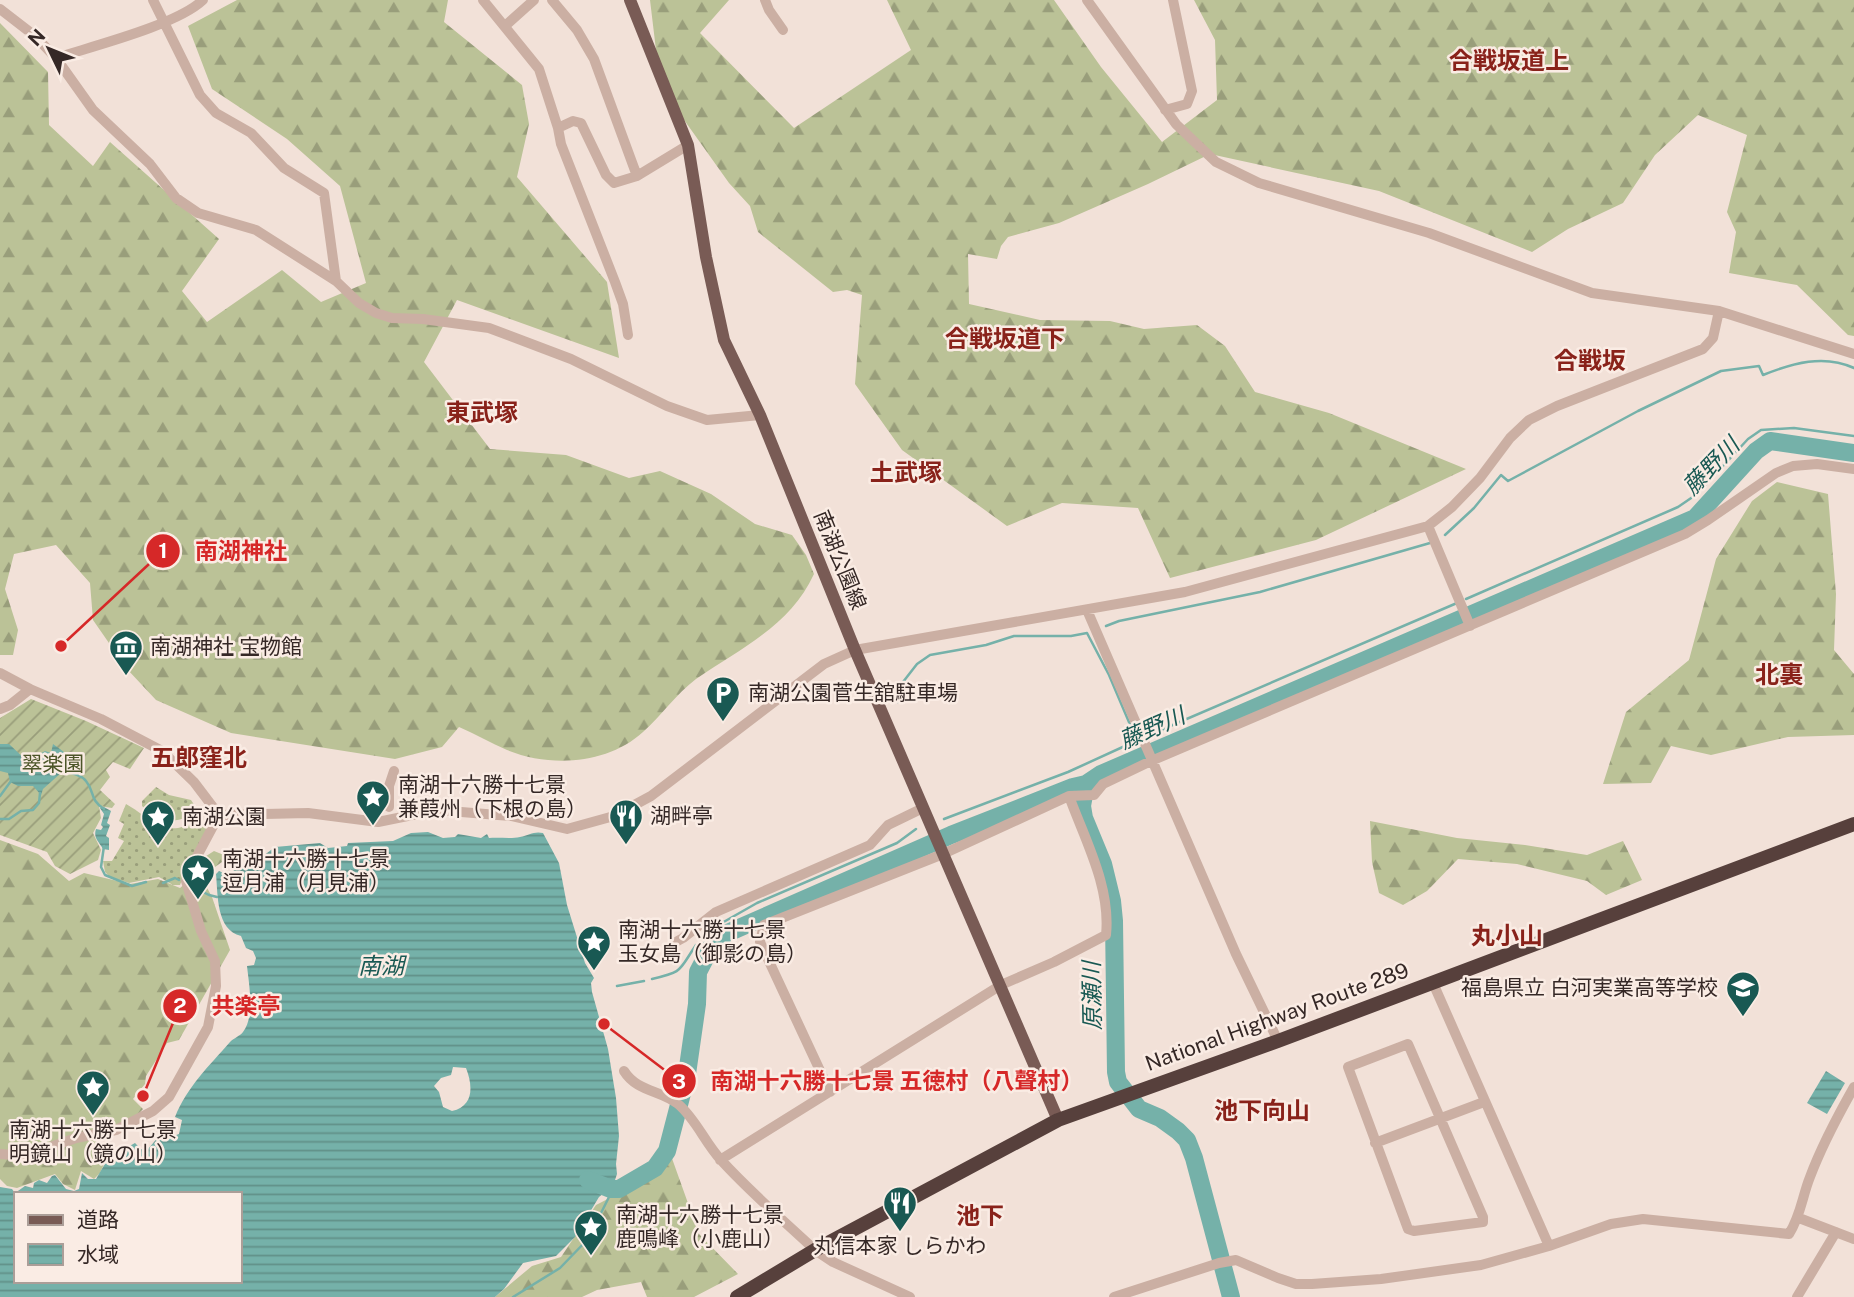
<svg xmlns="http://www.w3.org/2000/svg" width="1854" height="1297" font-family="'Public Sans','Noto Sans JP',sans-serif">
<defs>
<pattern id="grass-dots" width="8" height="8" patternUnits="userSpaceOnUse" patternTransform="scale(1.75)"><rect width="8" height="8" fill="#bbc297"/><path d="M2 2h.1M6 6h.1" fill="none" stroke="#999e7b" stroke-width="1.8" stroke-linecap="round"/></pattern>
<pattern id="forest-firs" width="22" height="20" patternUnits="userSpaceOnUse" patternTransform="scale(1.75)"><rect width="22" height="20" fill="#bbc297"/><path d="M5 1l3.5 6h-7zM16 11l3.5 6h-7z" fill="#999e7b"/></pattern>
<pattern id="garden-furrows" width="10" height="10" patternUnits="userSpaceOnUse" patternTransform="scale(1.75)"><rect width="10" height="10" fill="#bbc297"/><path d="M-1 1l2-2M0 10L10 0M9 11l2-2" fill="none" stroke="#999e7b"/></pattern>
<pattern id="water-rules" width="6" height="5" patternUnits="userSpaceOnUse" patternTransform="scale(1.75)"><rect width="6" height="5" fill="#75b1a9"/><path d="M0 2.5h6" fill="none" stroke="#619089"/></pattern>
</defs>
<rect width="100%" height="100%" fill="#f2e1d8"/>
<path fill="url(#grass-dots)" d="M156 787 169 795 191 800 201 815C171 819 169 830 142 806V801Z
M126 804C143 813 157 831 178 828 186 826 193 824 201 823L209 831 185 872 180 885H173L159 877 129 883 110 877 105 872 103 861H112L124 841 118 838 124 824 119 821Z"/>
<path fill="url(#forest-firs)" d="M237 0H448L444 22 522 85 529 124 517 177 607 282 619 358 457 300 424 362 490 449 566 455 629 478 660 471 711 494 755 524 792 535 806 555 814 574C790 626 741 648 696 679 676 694 662 715 643 732 608 764 551 768 507 750 491 743 475 734 459 727L442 747 395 759 231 733 156 700 127 669 93 620 90 583 56 545 14 554 5 589 18 630 13 655H0V23L48 72 49 125 93 166 110 142 219 239 182 291 207 322 282 270 321 302 366 283 340 186 287 139 212 89 188 26Z
M650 0H729L700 33 794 128 911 50 887 0H1054L1101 67 1162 142 1217 100 1215 40 1194 0H1854V336L1848 335 1797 285 1729 273 1736 232 1727 212 1747 135 1698 115 1655 155 1623 203 1568 229 1532 252 1379 191 1210 154 1148 184 1059 223 1008 237 1001 246 997 259 968 254 969 304 1040 320 1110 321 1144 329 1197 325 1225 346 1255 392 1329 413 1466 469 1316 540 1170 578 1138 508 1062 503 1007 526 902 450 855 384 862 295 847 290 833 292 758 232 750 206 729 183 672 103 659 75Z
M1777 482 1828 494 1836 594 1834 650 1854 674V735L1788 737 1711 755 1671 746 1651 783 1603 784 1626 712 1689 660 1716 559 1752 501Z
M1370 821 1457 838 1525 845 1587 855 1623 841 1642 880 1606 895 1587 881 1517 864 1458 859 1427 891 1403 905 1379 893 1372 862Z
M0 840 38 854 69 881 84 873 130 884 158 879 180 888 196 874 203 858 214 851 229 857 215 867 205 884 212 897 230 950 179 1040 167 1043 146 1076 145 1084 133 1099 143 1109 133 1120 101 1130 96 1156 104 1164 100 1173 94 1179 81 1171 75 1190 63 1184 55 1174 17 1188 7 1186 0 1179Z
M669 1150 699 1234 738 1274 694 1297H647L641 1282 597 1290 582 1297H495L532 1266 561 1257 596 1205 637 1184Z"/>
<path fill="url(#garden-furrows)" d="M31 699 86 721 144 748 130 769 113 762 106 770 110 777 100 790 115 804 112 808 99 806 101 818 93 833 101 850 98 860 70 874 55 866 47 852 0 835V718Z"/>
<path fill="url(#water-rules)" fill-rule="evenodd" d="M0 744H9L27 761 45 751 51 753 53 744 64 752 61 773 43 789 41 795 33 786H18L10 782 8 773 0 771Z
M104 807 111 811 107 823 110 825 106 836 109 838V850L103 849C99 842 93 838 96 829L101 830 103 827 101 825 104 814 100 808Z
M428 832 443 838 455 837 458 834 481 838 487 834 489 838C499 837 511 839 520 837 529 835 534 831 543 833L559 863 567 905 585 963 594 978 591 983 592 992 608 1049 616 1098 619 1136 616 1164 617 1174 613 1186 599 1197 575 1237 556 1256 523 1263 504 1289 495 1297H0V1187L12 1189 15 1193 25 1186 33 1188 34 1183 39 1180 47 1183 52 1176 55 1175 66 1189 74 1191 79 1189 82 1173 88 1179H96L106 1162 102 1158 109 1155 116 1159 124 1149 135 1143 141 1149H148L160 1135 159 1129 164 1126 168 1131V1138L179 1134 182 1120 175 1117C187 1087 209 1066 230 1042 234 1038 240 1036 243 1032 255 1017 249 984 247 966L254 965 256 958 253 951 246 948 241 936C216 930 218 895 216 874L219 871 228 875 233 872 236 865 240 863 244 866 251 859 263 856 275 847 320 843 328 848 347 846 348 843 393 841 411 833ZM453 1067 466 1068C473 1086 474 1106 452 1111L443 1107 439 1092 434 1086 441 1078 451 1075ZM16 1194H240V1281H16Z
M1826 1071 1845 1083 1827 1114 1807 1103Z"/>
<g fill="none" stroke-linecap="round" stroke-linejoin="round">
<path stroke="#75b1a9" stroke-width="2.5" d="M1445 535 1474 508 1501 475 1508 481 1638 411 1721 371 1759 366 1763 375C1793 363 1824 354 1854 368
M1466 599 1678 507 1697 494 1748 439 1761 430 1794 428 1854 436
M1106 626 1119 621 1260 592 1430 543
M898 702 903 682 917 664 930 655 986 645 1014 636H1071L1087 633 1109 675 1137 741
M1154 733 1457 603
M60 770C68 772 81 774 86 781 95 792 89 799 104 809
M0 796 11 781
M0 819H9L21 811 33 810 39 803 40 793
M944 819 1068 772 1138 740
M104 846 101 867 105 875 132 886 146 882
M163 883 175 878 179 880
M195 888 209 895 217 897
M706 932 757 903 897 843 916 829
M652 979C685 971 678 971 696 945
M617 986 644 981
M513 1297 560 1268 588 1239 612 1191 619 1189"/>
<path stroke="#75b1a9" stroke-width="18" d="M1086 784 1082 806 1084 818 1103 864 1112 901 1114 921 1116 1072 1118 1082 1139 1109 1160 1118 1178 1131 1187 1140 1194 1158 1231 1297
M588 1180 611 1189H619L655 1168 667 1151 687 1074 697 1004 698 972 711 947 723 935 951 835 1073 787 1086 784 1101 774 1695 518 1756 451 1770 441 1854 453"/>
<path stroke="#cbafa3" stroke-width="10" d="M153 0 200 95 216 113 251 133 284 168 324 193 336 281
M483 0 539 69 558 128 561 144 615 282 623 304 628 335
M552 0 577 30 594 59 637 176
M765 0 769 10 783 30
M1087 0 1176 124 1216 162 1259 183 1429 233 1592 293 1719 311 1854 354
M0 9 35 36 56 58 93 110 150 164 176 198 198 213 256 230 336 281 359 303 376 313 392 318 423 319 489 328 571 359 667 406 707 420 760 415
M505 26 534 0
M56 58C93 46 177 25 203 0
M1165 110 1187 104 1192 91 1173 0
M558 128 573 121 581 123 606 175 614 183 637 176 688 145
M1428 526 1470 626
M1087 610 1236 954 1278 1041
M0 673 30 689 101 719 162 751 194 782 219 815
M0 709 10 705 30 689
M389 807V786L394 771
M674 943 683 938 716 912 870 845 888 825 923 808
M1433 983 1549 1246
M1408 1044 1483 1217V1222L1414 1231 1408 1229 1348 1067Z
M624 1071C637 1092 661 1090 678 1104 696 1119 705 1143 721 1160 750 1192 784 1221 815 1250L833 1262 910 1297
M830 1092 760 942 764 925 943 854 1069 796 1094 795 1103 784 1151 761 1685 534 1708 520 1776 473 1793 466 1817 464 1854 469
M1375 1143 1484 1102
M0 1154 25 1156 76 1138 116 1130 153 1111 169 1097 208 1027 216 986 215 961 201 931 186 881 195 860 219 815 308 813 378 822 437 810 511 816 567 829 614 816 651 796 824 664 855 650 1185 592 1428 526 1452 507 1480 478 1510 438 1529 420 1557 406 1703 349 1713 338 1719 311
M720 1160 1001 985 1054 962 1106 935C1111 887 1085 840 1069 796
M1799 1218 1854 1239
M1114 1297 1219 1263 1236 1260 1278 1278 1296 1284H1312L1381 1279 1481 1265 1549 1246 1611 1224 1643 1219 1789 1234C1801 1215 1802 1197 1810 1177 1822 1145 1837 1117 1854 1087
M1797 1297 1836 1232"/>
<path stroke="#795b55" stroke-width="12" d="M630 0 688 145 706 257 724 340 760 415 855 650 1058 1120"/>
<path stroke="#57403c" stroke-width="14" d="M737 1297 815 1250 1058 1120 1278 1041 1854 824"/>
</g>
<defs>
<g id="museum-pin" transform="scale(1.75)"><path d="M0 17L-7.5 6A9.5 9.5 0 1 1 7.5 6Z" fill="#195953" stroke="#faece4"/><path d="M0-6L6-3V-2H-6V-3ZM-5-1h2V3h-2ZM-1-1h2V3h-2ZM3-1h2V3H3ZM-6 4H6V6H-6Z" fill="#fff"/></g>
<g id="parking-pin" transform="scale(1.75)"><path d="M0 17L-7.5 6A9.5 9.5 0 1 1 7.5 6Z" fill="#195953" stroke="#faece4"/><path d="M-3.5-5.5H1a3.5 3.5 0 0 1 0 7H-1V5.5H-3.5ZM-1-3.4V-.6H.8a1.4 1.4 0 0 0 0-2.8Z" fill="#fff"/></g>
<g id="sight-pin" transform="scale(1.75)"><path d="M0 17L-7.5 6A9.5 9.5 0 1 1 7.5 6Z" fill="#195953" stroke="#faece4"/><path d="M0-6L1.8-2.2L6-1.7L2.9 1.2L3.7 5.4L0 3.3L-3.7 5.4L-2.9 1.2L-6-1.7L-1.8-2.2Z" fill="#fff"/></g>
<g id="restaurant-pin" transform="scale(1.75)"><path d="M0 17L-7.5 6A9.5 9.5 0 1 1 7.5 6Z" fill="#195953" stroke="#faece4"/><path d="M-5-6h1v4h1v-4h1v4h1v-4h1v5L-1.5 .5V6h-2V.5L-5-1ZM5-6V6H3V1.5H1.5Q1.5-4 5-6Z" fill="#fff"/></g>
<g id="school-pin" transform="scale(1.75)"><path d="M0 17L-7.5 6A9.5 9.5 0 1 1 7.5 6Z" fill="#195953" stroke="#faece4"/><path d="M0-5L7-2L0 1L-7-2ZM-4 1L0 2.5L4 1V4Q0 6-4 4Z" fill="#fff"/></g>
</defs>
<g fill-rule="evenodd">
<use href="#museum-pin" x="126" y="647"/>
<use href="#parking-pin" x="723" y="693"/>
<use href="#sight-pin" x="373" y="797"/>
<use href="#restaurant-pin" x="626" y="816"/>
<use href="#sight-pin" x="158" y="817"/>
<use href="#sight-pin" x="198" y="871"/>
<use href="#sight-pin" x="594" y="942"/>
<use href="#school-pin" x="1743" y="988"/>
<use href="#sight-pin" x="93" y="1087"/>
<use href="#restaurant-pin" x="900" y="1203"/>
<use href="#sight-pin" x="591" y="1227"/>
</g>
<g text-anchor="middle" stroke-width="5" stroke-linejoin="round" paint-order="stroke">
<g font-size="21" fill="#352826" stroke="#faece4">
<text transform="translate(840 560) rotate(68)" y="7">南湖公園線</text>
<text transform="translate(1277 1017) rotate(-20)" y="7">National Highway Route 289</text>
</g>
<g font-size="21" fill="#352826" stroke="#faece4" text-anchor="start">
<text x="150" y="654">南湖神社 宝物館</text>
<text x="748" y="700">南湖公園菅生舘駐車場</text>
<text x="398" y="792">南湖十六勝十七景<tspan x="398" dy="24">兼葭州（下根の島）</tspan></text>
<text x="650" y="823">湖畔亭</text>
<text x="182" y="824">南湖公園</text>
<text x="222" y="866">南湖十六勝十七景<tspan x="222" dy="24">逗月浦（月見浦）</tspan></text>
<text x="618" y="937">南湖十六勝十七景<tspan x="618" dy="24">玉女島（御影の島）</tspan></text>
<text x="1718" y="995" text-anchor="end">福島県立 白河実業高等学校</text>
<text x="93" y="1137" text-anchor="middle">南湖十六勝十七景<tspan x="93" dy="24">明鏡山（鏡の山）</tspan></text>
<text x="616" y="1222">南湖十六勝十七景<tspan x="616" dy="24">鹿鳴峰（小鹿山）</tspan></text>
<text x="900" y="1253" text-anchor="middle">丸信本家 しらかわ</text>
</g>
<g font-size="21" fill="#4c5528" stroke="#faece4">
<text x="53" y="771">翠楽園</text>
</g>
<g font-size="23" font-style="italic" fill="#195953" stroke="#faece4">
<text transform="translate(1711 466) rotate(-46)" y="8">藤野川</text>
<text transform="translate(1152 728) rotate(-24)" y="8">藤野川</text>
<text x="381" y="974">南湖</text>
<text transform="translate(1092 996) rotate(-91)" y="8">原瀬川</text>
</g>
<g font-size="24" font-weight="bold" fill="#89221a" stroke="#faece4">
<text x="1509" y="69">合戦坂道上</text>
<text x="1005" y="347">合戦坂道下</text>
<text x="1590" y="369">合戦坂</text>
<text x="482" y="421">東武塚</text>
<text x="906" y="481">土武塚</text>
<text x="1779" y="683">北裏</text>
<text x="199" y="766">五郎窪北</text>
<text x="1507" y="944">丸小山</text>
<text x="1262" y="1119">池下向山</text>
<text x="980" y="1224">池下</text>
</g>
</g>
<path fill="none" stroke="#d62828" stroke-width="2.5" d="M61 646L163 551M143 1096L180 1006M604 1024L679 1081"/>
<g fill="#d62828" stroke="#faece4" stroke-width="2.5">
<circle cx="61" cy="646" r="7"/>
<circle cx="143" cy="1096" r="7"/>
<circle cx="604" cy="1024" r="7"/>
<circle cx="163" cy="551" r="18"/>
<circle cx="180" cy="1006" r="18"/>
<circle cx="679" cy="1081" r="18"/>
</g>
<g font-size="21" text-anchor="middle" font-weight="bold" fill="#fff">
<text x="163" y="558">1</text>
<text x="180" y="1013">2</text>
<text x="679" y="1089">3</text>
</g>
<g font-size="23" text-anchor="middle" font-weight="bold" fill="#d62828" stroke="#faece4" stroke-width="5" stroke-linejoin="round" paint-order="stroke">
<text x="241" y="559">南湖神社</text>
<text x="246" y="1014">共楽亭</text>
<text x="897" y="1089">南湖十六勝十七景 五徳村（八聲村）</text>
</g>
<rect x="14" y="1192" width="228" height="91" fill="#faece4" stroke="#ab9e98" stroke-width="2"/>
<rect x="28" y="1215" width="35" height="10" fill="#795b55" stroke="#ab9e98" stroke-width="2"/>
<text x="77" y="1227" font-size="21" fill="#352826">道路</text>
<rect x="28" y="1244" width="35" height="21" fill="url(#water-rules)" stroke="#ab9e98" stroke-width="2"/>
<text x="77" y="1262" font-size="21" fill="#352826">水域</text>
<g transform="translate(49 49) rotate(313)" stroke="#faece4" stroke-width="5" paint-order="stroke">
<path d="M0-5L12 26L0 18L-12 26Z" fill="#352826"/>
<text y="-10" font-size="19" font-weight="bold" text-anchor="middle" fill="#352826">N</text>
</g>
</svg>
